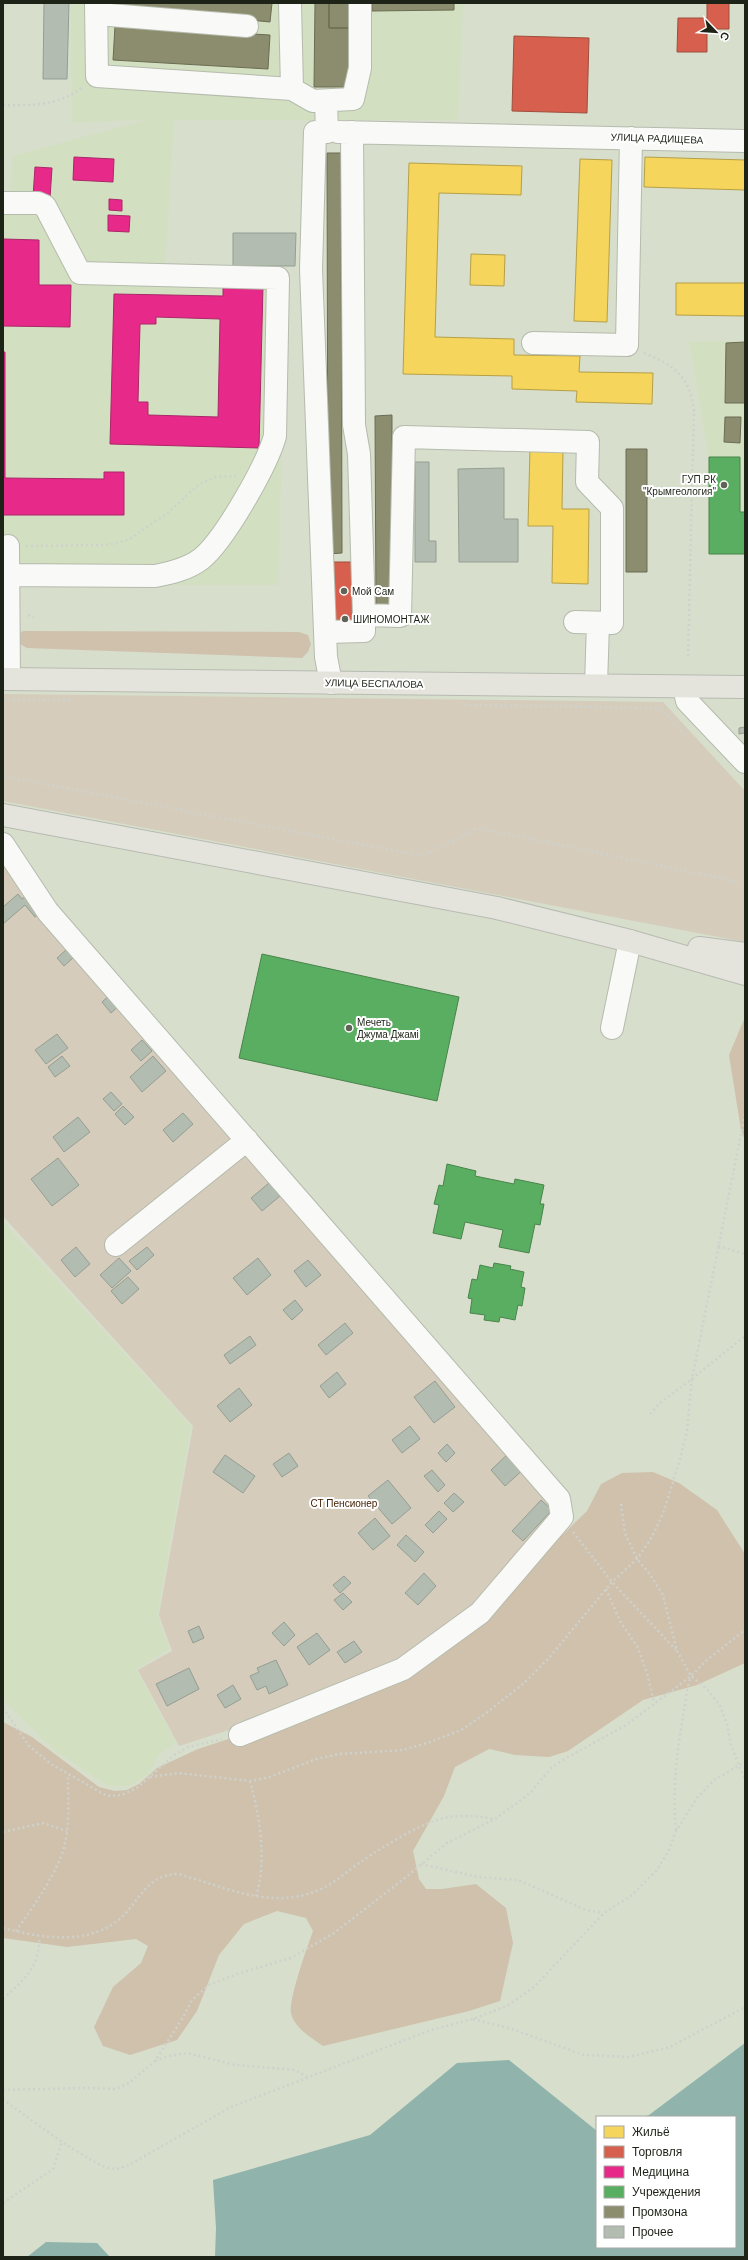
<svg xmlns="http://www.w3.org/2000/svg" width="748" height="2260" font-family="Helvetica,sans-serif">
<rect width="100%" height="100%" fill="#d7decc"/>
<path fill="#d2dfc0" d="M71 3H463L458 120H174L165 267 287 268 278 585H3V195H10L13 156 150 119 72 123Z
M689 341H745V512H740V457H709Z
M3 1222 191 1426 157 1615 169 1649 136 1669 176 1743 158 1755 149 1774 128 1786H108L57 1752 3 1700Z"/>
<path fill="#d5ccbb" d="M3 694 663 702 745 791V942L3 801Z
M3 853 555 1511 480 1602 405 1660 257 1721 179 1746 138 1670 172 1651 159 1615 193 1426 3 1216Z"/>
<path fill="#cfc1ac" d="M23 631 299 632 308 635 311 644 308 652 302 658 27 648 20 644 17 636Z
M745 1017V1140L741 1130 729 1055Z
M653 1472 679 1483 717 1510 745 1554V1663L697 1685 643 1700 568 1751 549 1757 515 1755 489 1749 455 1767 444 1796 413 1851 419 1879 426 1889H442L476 1884 506 1908 513 1943 500 2001 469 2011 323 2046C312 2038 294 2028 291 2013 289 1997 307 1948 313 1931L306 1918 277 1911 244 1924 219 1955 197 2011 177 2040 130 2055 103 2046 94 2027 113 1987 141 1963 148 1946 136 1939 67 1947 3 1938V1722L32 1737 99 1787 115 1791 127 1790 139 1784 157 1768 198 1749 382 1689 551 1546 587 1511 601 1484 622 1473Z"/>
<path fill="#90b3ac" d="M745 2043V2257H215L216 2228 213 2180 370 2135 457 2063 509 2060 597 2131V2247H735V2117H643L649 2115Z
M46 2242 97 2243 110 2257H27Z"/>
<path fill="#f6d55c" stroke="#b5a047" d="M645 157 745 160V190L644 187Z
M580 159 612 160 607 322 574 321Z
M409 163 522 166 521 195 439 193 435 337 514 339V355L580 356 579 372 653 373 652 404 576 402 577 391 512 389V376L403 374Z
M471 254 505 255 504 286 470 285Z
M676 283H745V316L676 315Z
M530 449 563 450 562 509H589L588 584 552 583 553 526H528Z"/>
<path fill="#d6604d" stroke="#9f4e3d" d="M707 3H729V29H707V52H677L678 18H707Z
M514 36 589 38 587 113 512 111Z
M332 562H355L356 621H333Z"/>
<path fill="#e7298a" stroke="#ab2768" fill-rule="evenodd" d="M74 157 114 159 113 182 73 180Z
M35 167 52 168 50 198 33 197Z
M109 199 122 200V211L109 210Z
M108 215 130 216 129 232 108 231Z
M3 239 39 240V285H71L70 327 3 326Z
M223 285 263 286 259 448 110 444 114 294 223 296ZM156 317 220 319 218 417 148 415V402H138L140 324H156Z
M3 352H5V478L104 479V472H124V515H3Z"/>
<path fill="#5aae61" stroke="#48844b" d="M709 457H740V512H745V554H709Z
M262 954 459 997 437 1101 239 1058Z
M447 1164 476 1171 475 1176 514 1184 515 1179 544 1185 540 1204H544L540 1225 535 1224 529 1253 499 1247 503 1230 465 1222 461 1239 433 1233 439 1205 434 1204 439 1185 443 1186Z
M494 1263 511 1266 510 1269 524 1272 521 1287 525 1288 522 1306 518 1305 515 1320 500 1317 499 1322 484 1320 485 1315 470 1313 472 1299 468 1298 472 1279 477 1280 480 1265 493 1268Z"/>
<path fill="#8c8c6e" stroke="#6b6c54" d="M111 3H272L270 22 110 6Z
M315 3H329V28H350V87H314Z
M329 3H351L350 28H329Z
M372 3H454V10L372 11Z
M115 26 270 35 268 69 113 60Z
M327 153H341L342 553 328 554Z
M745 342V403H725L726 343Z
M392 415V606H376L375 416Z
M725 417H741L740 443 724 442Z
M626 449H647V572H626Z"/>
<path fill="#b3bcb0" stroke="#949e92" d="M44 3H69L67 79H43Z
M233 233H296L295 266H233Z
M415 462H429V541H436V562H415Z
M504 468V519H518V562H459L458 469Z
M745 727V733L739 734V728Z
M18 894 22 899 27 895 41 912 35 917 25 905 3 924V907Z
M67 949 74 957 64 966 57 958Z
M111 994 120 1005 111 1013 102 1002Z
M57 1034 68 1048 46 1064 35 1050Z
M142 1040 152 1051 141 1061 131 1050Z
M62 1056 70 1066 55 1077 48 1067Z
M153 1056 166 1071 142 1092 130 1077Z
M111 1092 122 1104 114 1111 103 1099Z
M123 1106 134 1117 125 1125 115 1114Z
M183 1113 193 1124 173 1142 163 1130Z
M78 1117 90 1132 64 1152 53 1137Z
M58 1158 79 1185 52 1206 31 1179Z
M269 1183 280 1196 262 1211 251 1198Z
M76 1247 90 1264 75 1277 61 1260Z
M147 1247 154 1255 137 1270 129 1261Z
M119 1258 131 1271 112 1288 100 1275Z
M258 1258 271 1275 247 1295 233 1278Z
M308 1260 321 1275 306 1287 294 1271Z
M128 1277 139 1289 122 1304 111 1291Z
M295 1300 303 1310 292 1320 283 1310Z
M345 1323 353 1333 326 1355 318 1345Z
M250 1336 256 1345 230 1364 224 1355Z
M337 1372 346 1384 329 1398 320 1386Z
M435 1381 455 1407 434 1423 414 1397Z
M239 1388 252 1405 230 1422 217 1406Z
M410 1426 420 1439 402 1453 392 1440Z
M447 1444 455 1453 446 1462 438 1453Z
M510 1452 525 1468 505 1486 491 1470Z
M289 1453 298 1466 282 1477 273 1464Z
M225 1455 255 1476 243 1493 213 1472Z
M432 1470 445 1485 438 1492 424 1476Z
M388 1480 411 1508 392 1524 368 1496Z
M454 1493 464 1502 453 1512 444 1503Z
M541 1500 552 1510 523 1541 512 1531Z
M439 1511 447 1519 433 1533 425 1525Z
M375 1518 390 1536 373 1550 358 1533Z
M406 1535 424 1552 415 1562 397 1545Z
M424 1573 436 1586 418 1605 405 1593Z
M344 1576 351 1583 340 1593 333 1585Z
M343 1593 352 1602 343 1610 334 1600Z
M284 1622 295 1635 284 1646 272 1633Z
M199 1626 204 1638 193 1643 188 1631Z
M317 1633 330 1650 309 1665 297 1647Z
M354 1641 362 1652 345 1663 337 1652Z
M276 1660 288 1685 269 1694 266 1686 257 1690 250 1676 259 1672 257 1668Z
M189 1668 199 1689 167 1706 156 1684Z
M233 1685 241 1699 225 1708 217 1695Z"/>
<g fill="none" stroke-linecap="round" stroke-linejoin="round">
<g stroke="#b5bbad" stroke-width="24">
<path id="minor" d="M96 3 97 76 292 89 313 101 353 99 360 68V3
M290 3 292 89
M97 14 247 26
M326 101 327 132H315L311 269 325 632 326 657 331 683
M338 132 745 141
M352 132 354 425 359 454 364 615
M3 203H38L45 206 80 273 278 278 275 436C267 465 224 541 201 559 188 569 171 573 155 576L3 575
M533 343 627 345 631 138
M8 546 9 679
M325 632 364 631V615L400 616 404 437 588 442 587 482 612 508V623L575 622
M596 685 598 623
M684 687 687 701 745 762
M3 844 48 912 559 1499 562 1517 480 1613 403 1669 240 1735
M612 1028 630 941
M116 1245 247 1140"/>
</g>
<g stroke="#b7bbb2" stroke-width="24">
<path id="major" d="M3 679 745 687
M3 815 497 908 630 941 745 974
M699 948 745 954"/>
</g>
<path stroke="#cfd2cc" stroke-width="2.5" stroke-dasharray="2 3" stroke-linecap="butt" d="M3 105C31 106 59 105 82 88
M644 353C673 365 689 375 694 409L688 658
M26 546 108 545 128 540 169 512 199 484 216 477 237 476
M28 615 34 617
M3 700H70
M465 705 659 708 683 733H690
M3 776 422 856 478 828 745 883
M718 1246 745 1254
M650 1414 661 1402 692 1379 745 1336
M621 1504 625 1533 637 1559 649 1573 663 1595 677 1651 691 1676 707 1689 720 1706 727 1723 731 1745 745 1780
M573 1532 612 1582 676 1650
M606 1589 621 1623 637 1646 647 1673 654 1703
M3 1708 29 1746 51 1764 107 1796 122 1795 137 1788 174 1755 188 1747 222 1739
M150 1777 178 1773 250 1781 270 1777 316 1759 339 1754 403 1750 430 1742 461 1730 485 1714 523 1684 548 1659 612 1582 637 1559 652 1537 664 1511 680 1459 687 1431 692 1379 745 1114
M250 1781C260 1817 267 1860 256 1897
M676 1830C671 1779 680 1736 688 1686L691 1676
M3 1832 43 1823 67 1831
M421 1864 478 1877 518 1880 586 1910 603 1913
M3 1928C38 1937 81 1945 113 1924 139 1907 143 1874 178 1874 223 1886 267 1909 314 1892 332 1886 347 1871 362 1861 384 1846 424 1821 449 1817 464 1815 480 1816 494 1819
M16 1931C31 1910 61 1868 65 1843 70 1821 68 1797 68 1775
M3 1999C24 1979 40 1968 39 1937
M473 2019 512 2029 584 2055 629 2057 670 2047 745 2007
M155 2061 169 2056 188 2053 235 2065 295 2070 307 2077
M3 2090 83 2088 116 2089 129 2083 155 2061 182 2019 192 2000 209 1985 237 1974 291 1958 334 1933 410 1874 447 1843 495 1819 517 1803 532 1791 550 1769 561 1761 626 1725 691 1676 707 1660 745 1630
M3 2099C20 2112 97 2170 114 2169 119 2169 125 2166 129 2165L231 2107 431 2030 473 2019 507 2006 534 1987 604 1913 632 1895 657 1870 668 1852 676 1831 697 1798 714 1780 745 1762
M3 2203 53 2169 62 2141"/>
<use href="#minor" stroke="#f9faf7" stroke-width="22"/>
<use href="#major" stroke="#e5e4dc" stroke-width="22"/>
</g>
<g fill="#5f6456" stroke="#fff" stroke-width="1.5">
<circle cx="724" cy="485" r="4"/>
<circle cx="344" cy="591" r="4"/>
<circle cx="345" cy="619" r="4"/>
<circle cx="349" cy="1028" r="4"/>
</g>
<g text-anchor="middle" stroke-width="4" stroke-linejoin="round" paint-order="stroke">
<g font-size="10" fill="#1e2317" stroke="#fff">
<text transform="translate(657 138) rotate(2)" y="4">УЛИЦА РАДИЩЕВА</text>
<text transform="translate(374 683) rotate(1)" y="4">УЛИЦА БЕСПАЛОВА</text>
</g>
<g font-size="10" fill="#1e2317" stroke="#fff" text-anchor="start">
<text x="716" y="483" text-anchor="end">ГУП РК<tspan x="716" dy="12">"Крымгеология"</tspan></text>
<text x="352" y="595">Мой Сам</text>
<text x="353" y="623">ШИНОМОНТАЖ</text>
<text x="357" y="1026">Мечеть<tspan x="357" dy="12">Джума Джамі</tspan></text>
</g>
<g font-size="10" fill="#432206" stroke="#fff">
<text x="344" y="1507">СТ Пенсионер</text>
</g>
</g>
<rect width="748" height="2260" fill="none" stroke="#1e2317" stroke-width="8"/>
<rect x="596" y="2116" width="140" height="132" fill="#ffffff" stroke="#a5a7a2"/>
<rect x="604" y="2126" width="20" height="12" fill="#f6d55c" stroke="#a5a7a2"/>
<text x="632" y="2136" font-size="12" fill="#1e2317">Жильё</text>
<rect x="604" y="2146" width="20" height="12" fill="#d6604d" stroke="#a5a7a2"/>
<text x="632" y="2156" font-size="12" fill="#1e2317">Торговля</text>
<rect x="604" y="2166" width="20" height="12" fill="#e7298a" stroke="#a5a7a2"/>
<text x="632" y="2176" font-size="12" fill="#1e2317">Медицина</text>
<rect x="604" y="2186" width="20" height="12" fill="#5aae61" stroke="#a5a7a2"/>
<text x="632" y="2196" font-size="12" fill="#1e2317">Учреждения</text>
<rect x="604" y="2206" width="20" height="12" fill="#8c8c6e" stroke="#a5a7a2"/>
<text x="632" y="2216" font-size="12" fill="#1e2317">Промзона</text>
<rect x="604" y="2226" width="20" height="12" fill="#b3bcb0" stroke="#a5a7a2"/>
<text x="632" y="2236" font-size="12" fill="#1e2317">Прочее</text>
<g transform="translate(716 32) rotate(115)" stroke="#ffffff" stroke-width="3" paint-order="stroke">
<path d="M0-3L7 15L0 10L-7 15Z" fill="#1e2317"/>
<text y="-6" font-size="11" font-weight="bold" text-anchor="middle" fill="#1e2317">С</text>
</g>
</svg>
